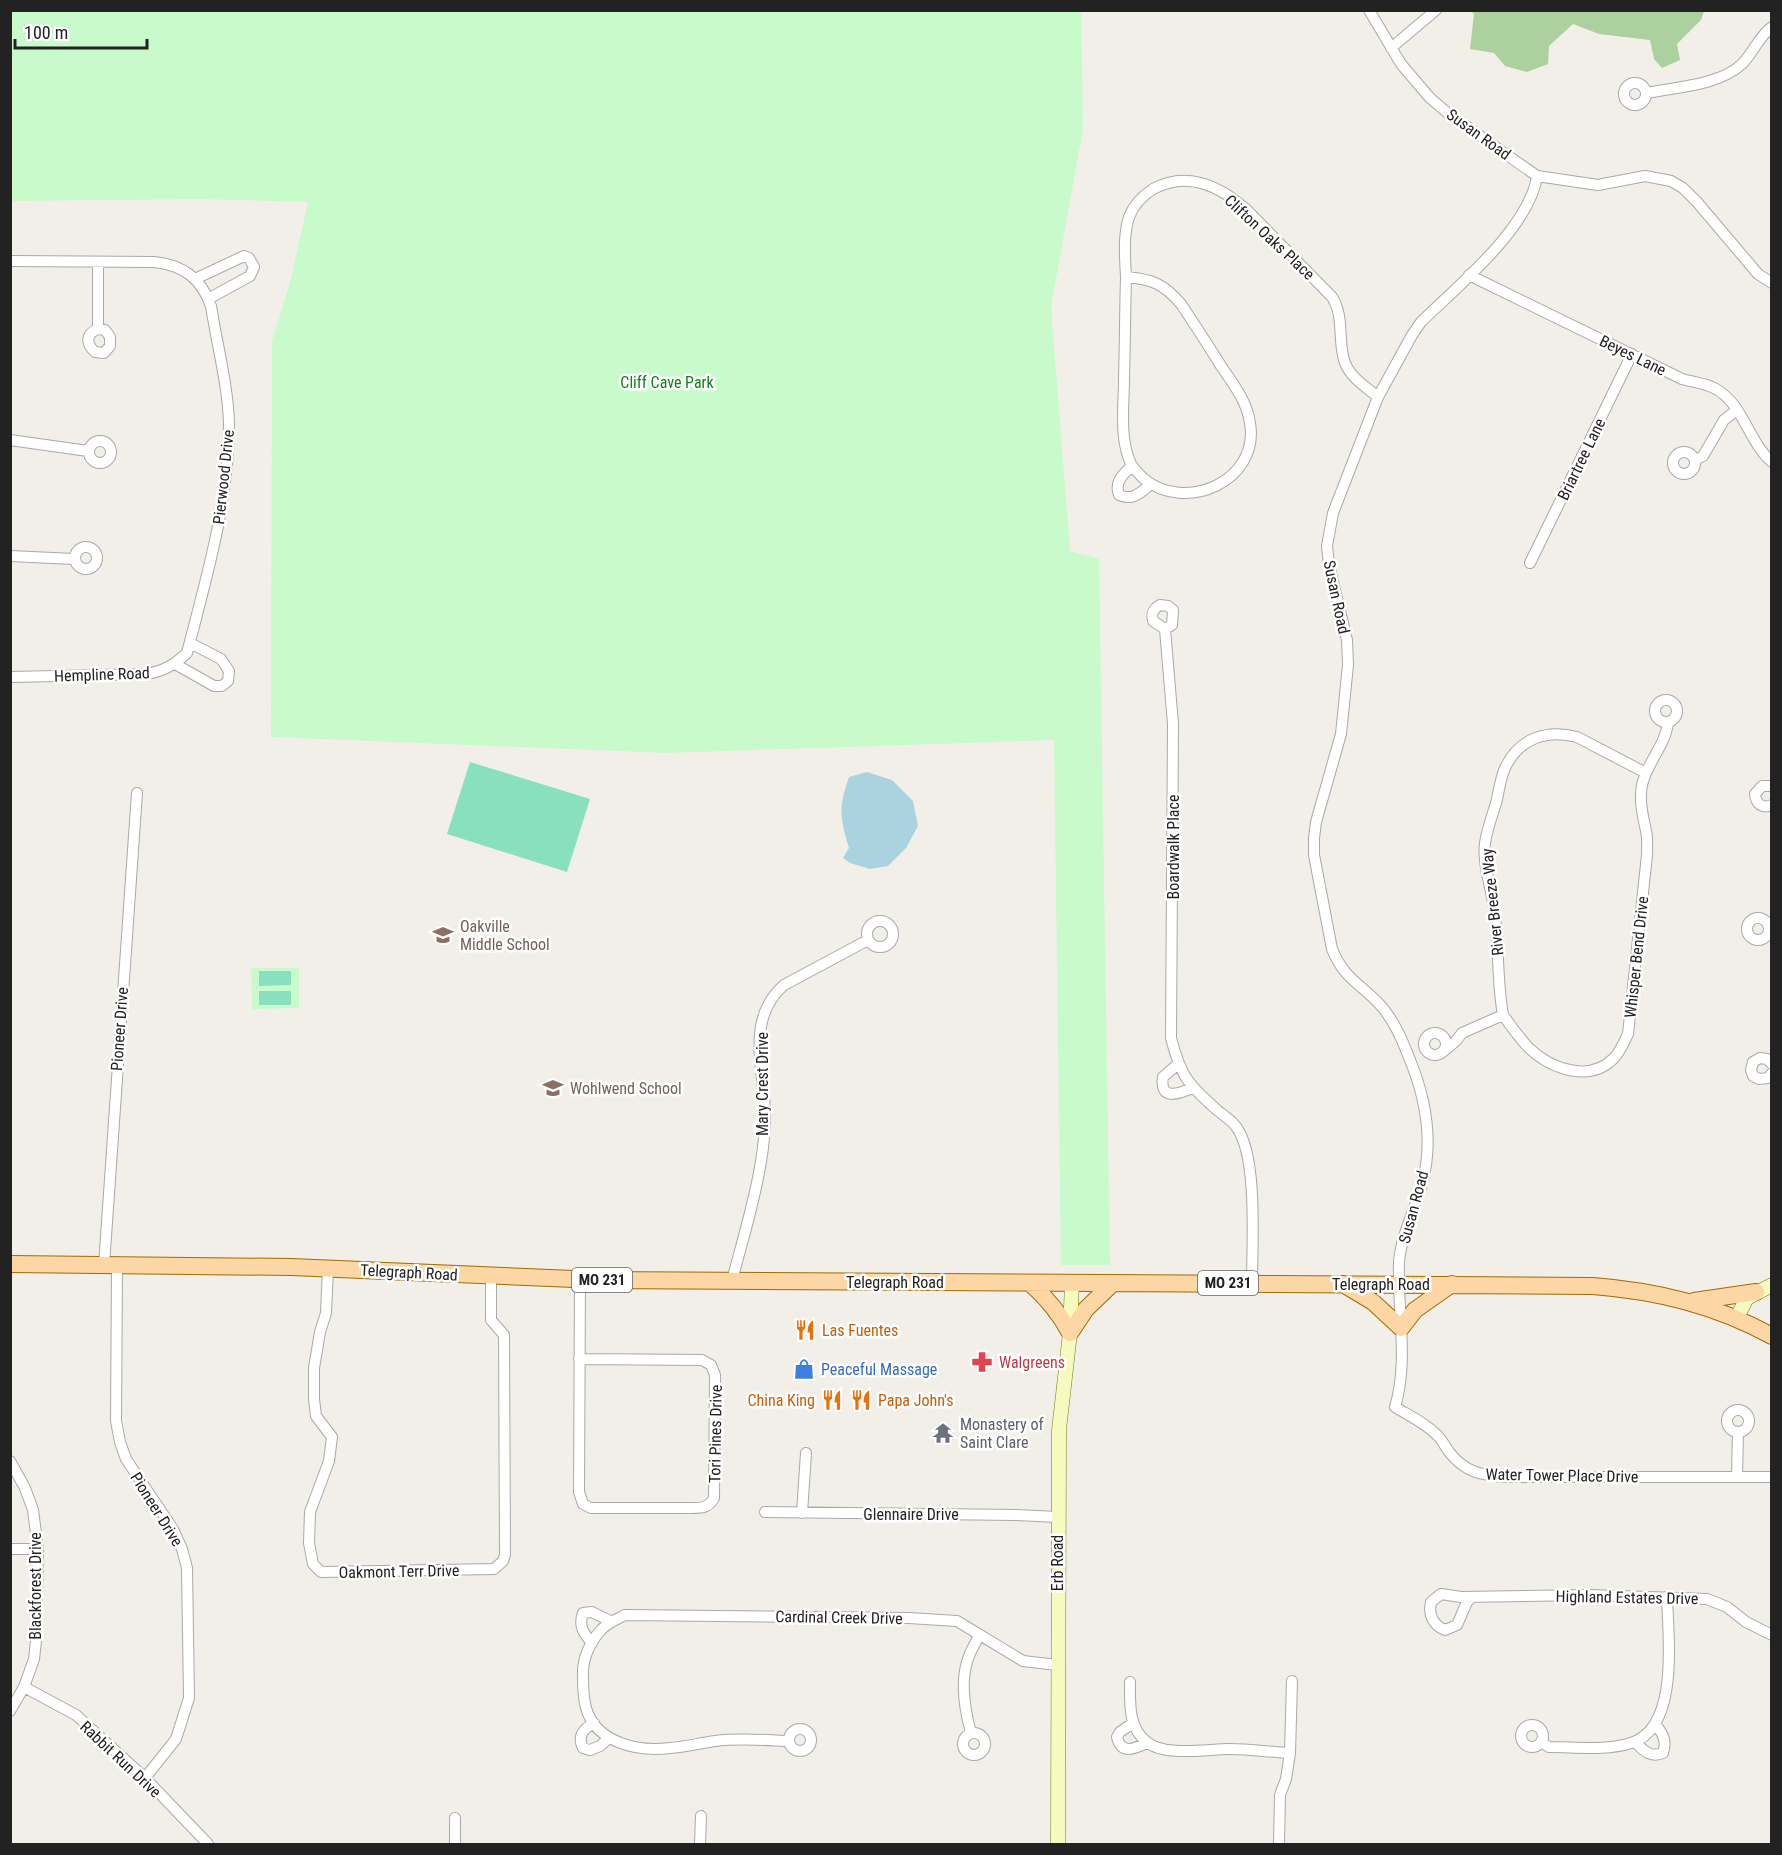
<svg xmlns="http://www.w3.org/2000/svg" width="1782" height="1855" font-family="'Roboto Condensed',sans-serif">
<rect width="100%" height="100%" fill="#f2efe9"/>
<path fill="#add19e" d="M1471 11H1704L1701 20 1677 44 1680 60 1662 68 1654 59 1650 40 1599 34 1573 24 1549 46 1548 64 1527 72 1505 66 1494 53 1470 49 1474 14Z"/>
<path fill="#c8facc" d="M11 10 1081 11 1083 129 1051 307 1070 551 1099 559 1110 1265H1061L1054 740 665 753 271 737 272 341 290 283 308 202 200 199 11 201Z
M251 968H299V1008L252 1009Z"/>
<path fill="#88e0be" d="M470 762 590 799 567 872 447 834Z
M259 971H291V985L259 986Z
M259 991H291V1005H259Z"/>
<path fill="#aad3df" d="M867 772 892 780 913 801 918 826 906 848 888 866 870 869 850 863 843 858 849 848C840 816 838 809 849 777Z"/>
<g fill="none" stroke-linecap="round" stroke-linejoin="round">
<g stroke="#a9a9a9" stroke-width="12">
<path id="street" d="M1369 10 1401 64 1430 98 1450 115 1537 176 1598 185 1645 176 1671 181 1683 188 1697 202 1758 274 1772 283
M1391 48 1436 10
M1624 94a11 11 0 1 1 22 0a11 11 0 1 1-22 0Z
M1647 93C1677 87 1720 85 1742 64 1753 53 1759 36 1772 27
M1537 176C1530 227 1458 286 1421 322L1412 335 1378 397 1333 513 1327 546 1329 565 1347 640 1348 665 1341 734 1316 822 1314 838V855L1332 949C1345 981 1361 983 1382 1007 1393 1020 1402 1039 1408 1055 1425 1095 1434 1141 1422 1184 1415 1209 1401 1236 1399 1262 1397 1310 1409 1361 1395 1407 1410 1416 1427 1424 1439 1437 1443 1442 1446 1448 1450 1453 1465 1472 1481 1475 1504 1477H1772
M10 261 154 262C183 265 201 278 211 306 217 345 228 385 229 424 229 502 206 579 187 653 174 665 164 671 146 674L10 677
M1469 275 1682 379C1692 382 1704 383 1714 388 1743 402 1748 442 1772 462
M1126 277C1152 279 1164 284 1181 304 1195 325 1208 345 1221 366 1233 384 1247 401 1250 423 1260 481 1185 514 1143 478 1139 474 1134 469 1131 464 1119 438 1124 406 1124 378 1125 344 1125 311 1126 277Z
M1126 277C1125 257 1123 236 1129 217 1134 204 1142 196 1153 189 1188 170 1220 186 1247 210L1332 297C1345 317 1337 341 1345 363 1351 378 1366 387 1378 397
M195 279 244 256 249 258 254 267 250 276 208 299
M98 329 105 330 110 337V346L104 353 95 352C86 344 85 334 98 329V263
M10 440 88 451
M89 452a11 11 0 1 1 22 0a11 11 0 1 1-22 0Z
M1673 463a11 11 0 1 1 22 0a11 11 0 1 1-22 0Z
M1695 460 1703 456 1724 420 1737 410
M1132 466C1123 474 1114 482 1119 495 1133 501 1140 493 1151 484
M75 558a11 11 0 1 1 22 0a11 11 0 1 1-22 0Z
M10 556 74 559
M1530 563 1632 354
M1165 629 1172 625 1173 610 1168 606 1160 605C1153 609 1151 613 1153 621L1165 629 1173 724 1171 1038C1181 1077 1188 1084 1217 1110 1223 1115 1233 1121 1237 1128 1258 1158 1252 1245 1252 1283
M175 664 214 686H222L228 681 229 671 221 659 190 643
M1655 711a11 11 0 1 1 22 0a11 11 0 1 1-22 0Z
M1772 786H1762L1755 794C1756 804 1762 809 1772 805
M1747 929a11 11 0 1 1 22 0a11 11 0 1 1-22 0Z
M867 934a13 13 0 1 1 26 0a13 13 0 1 1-26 0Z
M1503 1015C1511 1026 1520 1039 1529 1048 1551 1069 1590 1083 1614 1058 1620 1052 1624 1042 1628 1034L1647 855C1647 847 1648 839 1646 831 1643 816 1639 802 1642 785 1647 762 1666 745 1668 722
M1424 1044a11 11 0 1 1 22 0a11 11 0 1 1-22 0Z
M1444 1051 1456 1041 1462 1033 1503 1015C1497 982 1499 949 1495 915 1493 893 1482 865 1485 843 1487 830 1492 816 1496 803 1499 792 1500 779 1505 768 1519 738 1547 729 1577 737L1646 773
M1178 1064 1163 1077C1159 1101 1179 1094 1192 1088
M1772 1064 1767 1059 1760 1058 1753 1062 1751 1070 1753 1076 1759 1079 1768 1078 1772 1073
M104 1265 137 793
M117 1265 116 1421 120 1442 126 1459 173 1529 182 1549 187 1568 189 1698 176 1739 145 1778
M328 1268 326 1313 320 1332 314 1368V1399L316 1416 332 1437 329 1461 310 1512 309 1543 313 1564 321 1572 494 1569 503 1561 505 1555 504 1335 491 1320V1276
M732 1281C742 1241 755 1201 761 1161 764 1145 765 1126 765 1110 763 1067 746 1018 784 985L868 940
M579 1359 702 1360 711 1365 715 1375 714 1498C708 1509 700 1508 689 1508H591L583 1504 579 1492 580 1279
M1727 1421a11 11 0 1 1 22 0a11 11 0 1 1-22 0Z
M10 1461 25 1488 33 1510 38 1549 36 1641 34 1659 24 1687 10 1711
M1737 1476 1738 1432
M765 1512 1016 1515 1058 1517
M802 1513 806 1453
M10 1549H38
M1472 1597 1467 1602 1457 1625 1445 1630C1433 1625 1428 1615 1431 1602L1441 1594 1461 1597 1589 1595 1707 1599 1727 1607 1746 1622 1772 1635
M592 1643C584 1634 578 1626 583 1613L592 1612 612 1622
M1130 1682C1130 1703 1128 1728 1147 1742 1164 1757 1208 1749 1229 1749 1249 1749 1270 1752 1290 1753
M24 1687 76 1715 145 1778 208 1844
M594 1723C583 1729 577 1736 583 1748L590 1750 600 1746 609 1738
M1133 1723 1120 1732 1117 1737C1121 1755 1134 1749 1147 1743
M1521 1736a11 11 0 1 1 22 0a11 11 0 1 1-22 0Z
M789 1740a11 11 0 1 1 22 0a11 11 0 1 1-22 0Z
M971 1733C965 1711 960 1685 967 1662 969 1653 975 1644 979 1636
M963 1744a11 11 0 1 1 22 0a11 11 0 1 1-22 0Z
M789 1741C764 1740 740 1738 715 1741 700 1743 685 1747 670 1748 638 1752 596 1743 586 1708 583 1697 583 1686 583 1676 582 1659 590 1642 601 1630 607 1623 617 1619 625 1615L909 1618 957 1621 1023 1661 1057 1665
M1541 1742 1549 1747C1576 1747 1606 1751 1631 1743 1680 1728 1668 1636 1667 1597
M1635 1742C1644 1751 1650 1758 1663 1753 1667 1741 1663 1734 1656 1725
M455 1844V1818
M700 1844 701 1816
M1279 1844 1280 1795 1286 1779 1290 1753 1292 1681"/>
</g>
<g stroke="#707d05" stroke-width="15">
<path id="secondary" d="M1736 1319 1747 1298 1772 1285
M1058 1844 1059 1430 1070 1333 1072 1283"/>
</g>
<g stroke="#a06b00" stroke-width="18">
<path id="primary" d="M10 1264 291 1267 598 1280 1593 1286C1657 1291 1715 1305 1772 1336
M1030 1283C1047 1298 1059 1312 1070 1333L1086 1309 1113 1283
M1343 1284 1373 1302 1401 1328 1415 1310 1452 1284
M1694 1301 1756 1292"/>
</g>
<use href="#street" stroke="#fff" stroke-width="10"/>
<use href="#secondary" stroke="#f7fabf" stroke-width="14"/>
<use href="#primary" stroke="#fcd6a4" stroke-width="16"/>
</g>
<defs>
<g id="school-bare" transform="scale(1.62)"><path d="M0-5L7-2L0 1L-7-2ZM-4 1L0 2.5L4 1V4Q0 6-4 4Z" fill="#8d6e63" stroke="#fff" stroke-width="2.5" paint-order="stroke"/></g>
<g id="restaurant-bare" transform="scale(1.62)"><path d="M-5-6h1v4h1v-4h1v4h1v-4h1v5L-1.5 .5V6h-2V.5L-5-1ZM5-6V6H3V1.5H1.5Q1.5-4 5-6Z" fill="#e8710a" stroke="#fff" stroke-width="2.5" paint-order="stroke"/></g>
<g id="pharmacy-bare" transform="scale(1.62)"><path d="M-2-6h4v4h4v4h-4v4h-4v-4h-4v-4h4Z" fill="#e0444e" stroke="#fff" stroke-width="2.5" paint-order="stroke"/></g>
<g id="shop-bare" transform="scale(1.62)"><path d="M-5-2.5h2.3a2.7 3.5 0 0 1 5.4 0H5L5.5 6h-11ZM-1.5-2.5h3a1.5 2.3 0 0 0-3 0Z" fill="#3f7fe0" stroke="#fff" stroke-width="2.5" paint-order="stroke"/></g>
<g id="temple-bare" transform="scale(1.62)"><path d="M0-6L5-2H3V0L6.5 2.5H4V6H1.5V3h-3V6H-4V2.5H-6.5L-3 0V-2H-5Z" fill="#6b7280" stroke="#fff" stroke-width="2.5" paint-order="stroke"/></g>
</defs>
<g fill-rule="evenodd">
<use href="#school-bare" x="443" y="935"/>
<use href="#school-bare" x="553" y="1088"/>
<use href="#restaurant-bare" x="805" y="1330"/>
<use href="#pharmacy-bare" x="982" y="1362"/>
<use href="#shop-bare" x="804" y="1369"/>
<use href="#restaurant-bare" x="832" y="1400"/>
<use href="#restaurant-bare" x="861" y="1400"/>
<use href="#temple-bare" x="943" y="1433"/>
</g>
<g text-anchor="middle" stroke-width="5" stroke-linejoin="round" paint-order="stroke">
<g fill="#fff" stroke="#646464" stroke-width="1.5">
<rect x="572" y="1268" width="60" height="24" rx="4.5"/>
<rect x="1198" y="1271" width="60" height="24" rx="4.5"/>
</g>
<g font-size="15" font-weight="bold" fill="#222">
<text x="602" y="1285">MO 231</text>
<text x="1228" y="1288">MO 231</text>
</g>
<g font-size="16" fill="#222" stroke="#fff">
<text transform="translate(1479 134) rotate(36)" y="6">Susan Road</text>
<text transform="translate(1270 237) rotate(43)" y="6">Clifton Oaks Place</text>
<text transform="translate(1633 355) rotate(26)" y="6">Beyes Lane</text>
<text transform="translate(1581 459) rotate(-64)" y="6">Briartree Lane</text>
<text transform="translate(223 477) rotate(-84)" y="6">Pierwood Drive</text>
<text transform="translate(1337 597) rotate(78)" y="6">Susan Road</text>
<text transform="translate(102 674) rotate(-2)" y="6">Hempline Road</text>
<text transform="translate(1173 847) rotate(-90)" y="6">Boardwalk Place</text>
<text transform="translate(1492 902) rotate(-96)" y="6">River Breeze Way</text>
<text transform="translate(1636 957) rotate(-84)" y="6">Whisper Bend Drive</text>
<text transform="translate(119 1029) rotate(-86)" y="6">Pioneer Drive</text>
<text transform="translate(762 1084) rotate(-90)" y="6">Mary Crest Drive</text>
<text transform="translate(1413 1207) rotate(-75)" y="6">Susan Road</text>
<text transform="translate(409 1272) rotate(3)" y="6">Telegraph Road</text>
<text x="895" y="1288">Telegraph Road</text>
<text x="1381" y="1290">Telegraph Road</text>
<text transform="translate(715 1434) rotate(-89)" y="6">Tori Pines Drive</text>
<text transform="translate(1562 1475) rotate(1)" y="6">Water Tower Place Drive</text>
<text transform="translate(157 1509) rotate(58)" y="6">Pioneer Drive</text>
<text x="911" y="1520">Glennaire Drive</text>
<text transform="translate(1057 1563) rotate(-90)" y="6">Erb Road</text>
<text transform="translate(399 1571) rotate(-1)" y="6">Oakmont Terr Drive</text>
<text transform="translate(35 1586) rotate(-90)" y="6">Blackforest Drive</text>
<text transform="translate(1627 1597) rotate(1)" y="6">Highland Estates Drive</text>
<text transform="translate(839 1617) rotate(1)" y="6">Cardinal Creek Drive</text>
<text transform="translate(121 1759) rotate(43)" y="6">Rabbit Run Drive</text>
</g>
<g font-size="16" fill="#0c8416" stroke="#fff">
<text x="667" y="388">Cliff Cave Park</text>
</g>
<g font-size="16" fill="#785e54" stroke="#fff" text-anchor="start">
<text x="460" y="932">Oakville<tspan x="460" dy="18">Middle School</tspan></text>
<text x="570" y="1094">Wohlwend School</text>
</g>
<g font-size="16" fill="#c56008" stroke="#fff" text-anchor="start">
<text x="822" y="1336">Las Fuentes</text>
<text x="815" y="1406" text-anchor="end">China King</text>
<text x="878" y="1406">Papa John's</text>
</g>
<g font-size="16" fill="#be3a42" stroke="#fff" text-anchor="start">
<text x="999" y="1368">Walgreens</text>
</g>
<g font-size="16" fill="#366cbe" stroke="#fff" text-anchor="start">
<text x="821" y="1375">Peaceful Massage</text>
</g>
<g font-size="16" fill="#5b616d" stroke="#fff" text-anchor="start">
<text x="960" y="1430">Monastery of<tspan x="960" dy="18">Saint Clare</tspan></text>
</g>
</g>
<rect width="1782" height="1855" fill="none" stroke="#222222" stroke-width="24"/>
<path d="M15 39v9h132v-9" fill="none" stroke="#222222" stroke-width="3"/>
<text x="24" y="39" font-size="18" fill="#222222" stroke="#ffffff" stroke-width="4.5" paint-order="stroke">100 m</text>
</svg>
